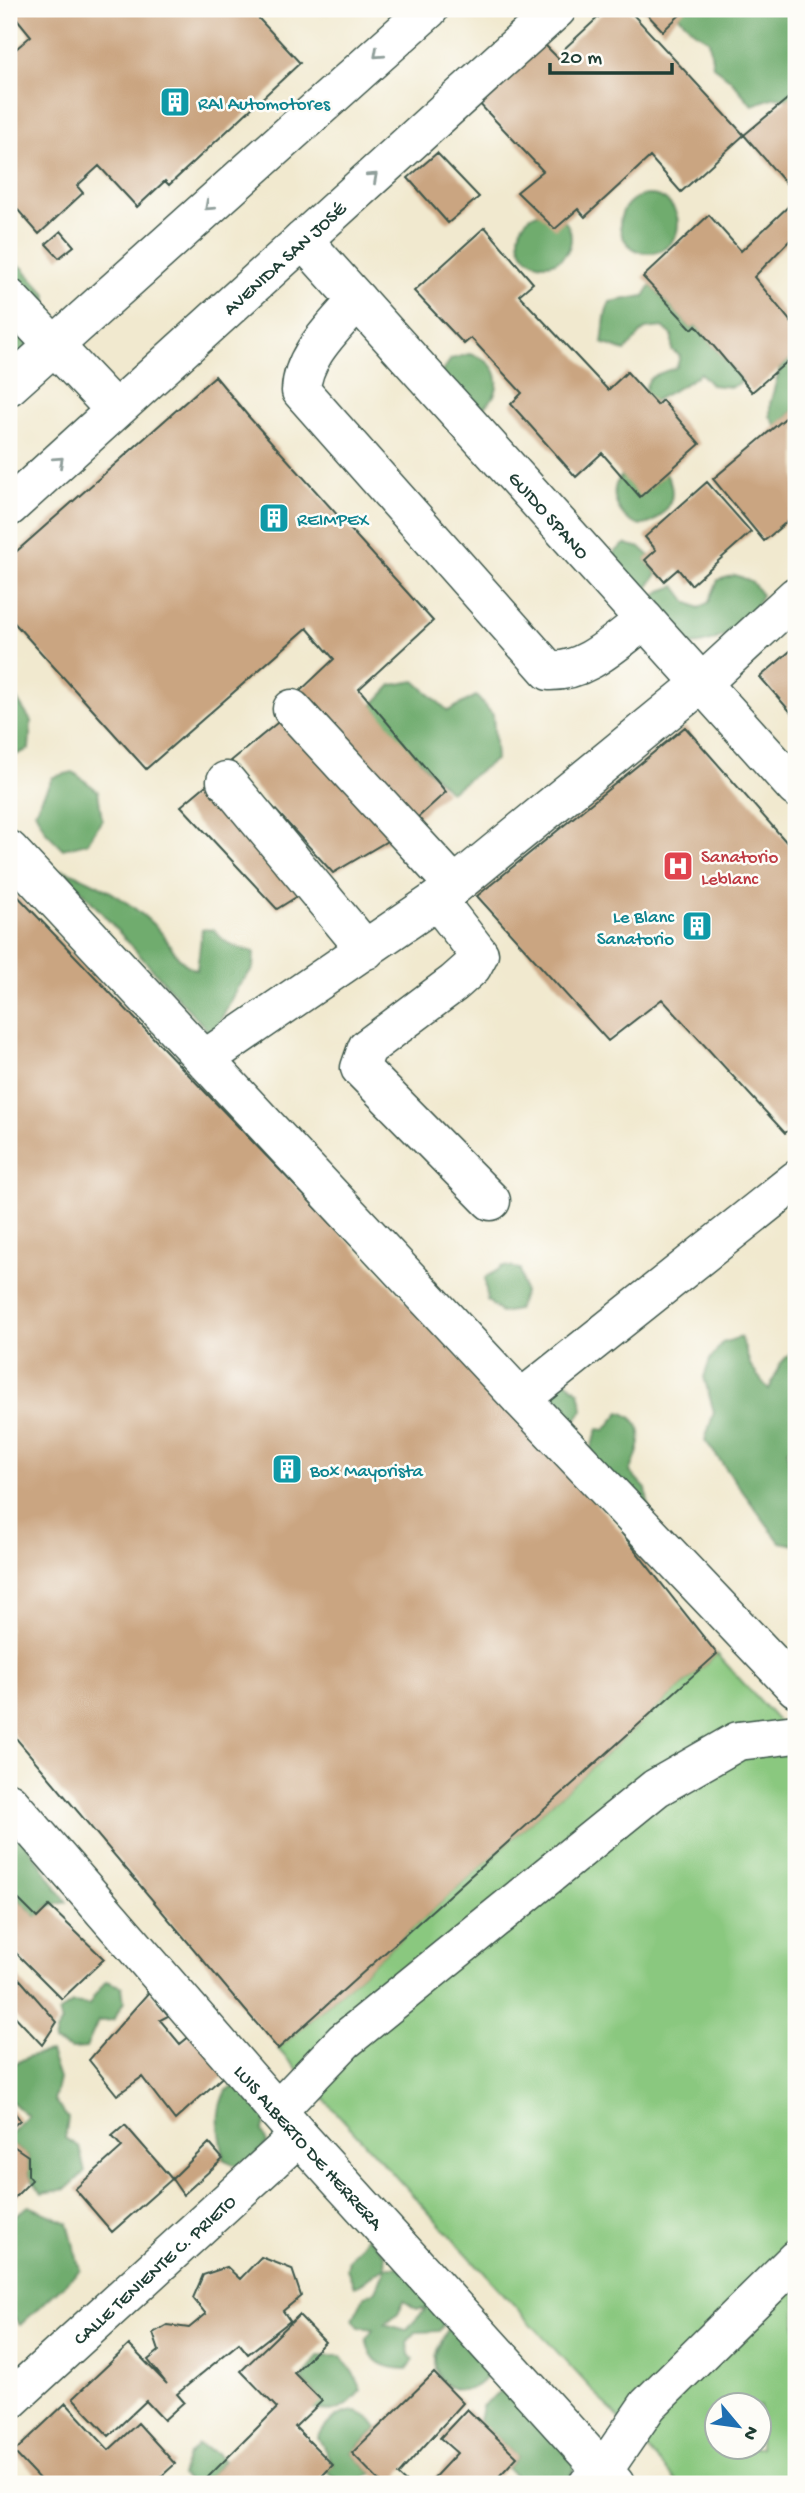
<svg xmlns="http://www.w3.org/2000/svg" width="805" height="2493" font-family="'Gochi Hand',sans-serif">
<rect width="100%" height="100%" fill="#fdfcf7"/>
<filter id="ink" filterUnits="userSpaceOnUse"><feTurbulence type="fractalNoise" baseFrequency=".0143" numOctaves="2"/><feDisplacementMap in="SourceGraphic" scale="14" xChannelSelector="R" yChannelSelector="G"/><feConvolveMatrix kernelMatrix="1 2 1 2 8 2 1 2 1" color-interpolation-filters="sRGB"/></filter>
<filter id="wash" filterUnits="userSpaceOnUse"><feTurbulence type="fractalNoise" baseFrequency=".00686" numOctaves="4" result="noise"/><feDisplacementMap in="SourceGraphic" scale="28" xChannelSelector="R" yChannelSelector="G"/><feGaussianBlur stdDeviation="1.57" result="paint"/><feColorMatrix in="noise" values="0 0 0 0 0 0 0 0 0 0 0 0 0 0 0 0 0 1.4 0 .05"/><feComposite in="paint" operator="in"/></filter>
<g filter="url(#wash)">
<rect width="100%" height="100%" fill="#f1e9cf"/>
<path fill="#8ac87f" stroke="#54825a" stroke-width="2" fill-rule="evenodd" d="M717 1654 796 1741V2484H679L278 2049ZM718 2406H760V2448H718Z"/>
<path fill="#6fac6e" stroke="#477451" stroke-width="2" fill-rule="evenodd" d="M672 9H796V100L775 97 752 105 731 80 713 66 709 40 694 31Z
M620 224a29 29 0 1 1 58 0a29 29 0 1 1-58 0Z
M519 238a26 26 0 1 1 52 0a26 26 0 1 1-52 0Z
M9 262 22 267 47 295V322L9 368Z
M651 285 692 329 696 325 743 381 732 387 711 385 700 373C683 388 664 393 645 407 643 375 651 377 677 367L680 356 672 350V335L663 327 645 329 625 351 602 343C605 327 603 315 610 302L644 296Z
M469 354C504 360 507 398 475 412L440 375 451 359Z
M796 354V409L776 426 770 416V404L780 368Z
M627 470 665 472C675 488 675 503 660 516 655 521 649 525 641 525 625 524 612 503 615 488 616 481 622 475 627 470Z
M625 544 641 548 650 556 646 560 657 574 645 591C616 586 617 579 614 552Z
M735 575 751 581 762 595C749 623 721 644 689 645L650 600 661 591 675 586 687 602 699 608 709 602 718 580Z
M415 681 448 711 476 696 493 715 496 759 450 792 407 748 372 706 392 685Z
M9 687 31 721 29 749 9 758Z
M73 772 98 791 102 820 87 843 63 849 46 832 35 811 53 777Z
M63 870C99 882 129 901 156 927 172 942 175 963 197 970L202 929 214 930C225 945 237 948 254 952L253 968 237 988 218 1026 222 1041 235 1061Z
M504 1266 520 1269 524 1293 517 1310 501 1313 487 1300 485 1278Z
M741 1337 751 1367 769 1390 780 1364 796 1347V1442L787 1450 790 1471 796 1475V1545L780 1542 705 1440 714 1412 704 1377 710 1360 722 1343Z
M566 1381 579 1392 583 1410 570 1429 524 1383Z
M620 1412C651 1422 640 1450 630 1472L646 1489 649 1509 586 1460 598 1429 605 1430Z
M9 1820 67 1902 49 1906 37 1918 9 1890Z
M106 1981 122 1987 124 2002 113 2020 98 2021 86 2048 72 2049 54 2042 56 2032 62 2022 58 2013 72 2003 89 2005 94 1996Z
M50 2052 59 2079 54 2100 68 2118 65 2138 79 2147 85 2172 66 2189 42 2193 28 2175V2156L9 2143V2136L28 2116 9 2099V2053L12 2065 30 2056Z
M241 2085 267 2119 262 2131 267 2143 247 2165H234L223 2159C222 2129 212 2120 226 2090Z
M29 2206 68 2223 80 2270 20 2325 9 2312V2219Z
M367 2236 385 2255 386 2267H398L434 2295 427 2308 434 2305 449 2317 439 2331 416 2332 407 2342 409 2354 413 2360 406 2369C382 2368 371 2363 366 2339L373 2329 359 2327 353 2319 364 2297 376 2290 386 2268C372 2271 368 2283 354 2286L347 2269 349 2260ZM404 2301 416 2309H426L406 2330 385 2324 398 2313Z
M449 2327 489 2372C472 2403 433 2391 435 2357 436 2348 445 2337 449 2327Z
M318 2356H341L353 2373 361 2390C344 2410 339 2414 312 2409L321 2400 302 2380Z
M501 2391H520L576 2466 566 2484H524L507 2468 517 2457 479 2421 482 2406Z
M357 2411 369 2418 377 2428 352 2453 372 2474C356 2483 341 2487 327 2471L333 2465 318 2437C329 2421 337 2412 357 2411Z
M198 2445 217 2453 223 2461 204 2482 206 2484H193L181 2475 188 2456Z"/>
<g id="blocks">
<path fill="#caa581" d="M9 9H250L300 63 169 185 165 181 137 207 99 166 77 186 83 193 39 234 18 210 10 216 9 215V55L31 36Z
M607 9 617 11 628 9 744 135 681 192 650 157 585 217 578 209 555 229 517 192 543 171 475 99 540 40 562 62 569 55 564 49Z
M642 9H686L663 31Z
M792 95 796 99V195L744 135Z
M437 153 479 197 448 223 408 178Z
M792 203 796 207V234L754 277 796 328V354L752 392 696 325 692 329 643 277 709 215 741 251Z
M485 227 533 283 519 295 608 390 627 372 657 405 662 400 700 444 640 497 602 453 576 477 511 404 522 393 471 338 464 344 414 291Z
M61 231 74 246 59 258 46 244Z
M215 376 248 416 433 621 359 689 446 792 415 820 299 692 334 659 307 628 146 769 9 617V558Z
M796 409V514L764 541 713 479Z
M707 482 751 532 691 585 678 569 664 581 645 560 656 550 645 537Z
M796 646V718L760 677Z
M283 718 394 837 333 873 231 761Z
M685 727 796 853V1125L785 1133 662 999 608 1041 477 896Z
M211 781 309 889 277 909 181 806Z
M9 887 517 1418 612 1521 717 1654 278 2049 9 1730Z
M9 1890 37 1918 49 1906 104 1959 62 1999 14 1951 9 1958Z
M9 1967 57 2022 42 2045 12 2013H9Z
M149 1992 170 2015 160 2020 180 2044 195 2032 229 2071 175 2120 142 2077 117 2095 89 2060Z
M9 2105 20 2120 9 2130Z
M125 2125 172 2179 112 2232 75 2189 122 2147 112 2136Z
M9 2143 28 2156V2175L32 2180 9 2203Z
M209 2143 223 2159 183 2195 172 2179Z
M261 2257 292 2269 301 2296 283 2311 290 2321 248 2354 239 2343 177 2394 184 2402 164 2420 146 2401 109 2436 73 2398 129 2345 167 2384 148 2360 159 2351 153 2333 167 2325 189 2328 206 2314 193 2298 203 2275 227 2267 240 2279Z
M299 2315 325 2342 294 2373 322 2401 295 2427 333 2465 314 2484H206L203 2482 277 2408 241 2371Z
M434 2373 463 2403 398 2475 408 2484H382L352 2453Z
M66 2403 109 2450 138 2423 175 2464 153 2484H44L14 2452Z
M467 2409 517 2457 492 2484H428L457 2453 440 2438Z"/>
</g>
</g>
<g filter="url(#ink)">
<use href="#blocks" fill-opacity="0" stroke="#3e574b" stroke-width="2"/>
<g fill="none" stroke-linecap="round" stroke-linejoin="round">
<g stroke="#3e574b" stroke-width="41">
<g id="minor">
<path id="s1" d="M303 240 796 788"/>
<path d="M9 298 115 410"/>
<path d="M357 300C335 327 302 355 301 391L549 671C587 672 616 641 645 620"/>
<path d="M9 386 429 9"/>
<path id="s2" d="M9 507 557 9"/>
<path d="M292 709 454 885"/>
<path d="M226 781 366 950"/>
<path d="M9 850 521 1399 796 1688"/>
<path d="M437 900 479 954 472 967 454 983 367 1048 360 1068 491 1201"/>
<path d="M205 1059 437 900 702 683 796 596"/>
<path d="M521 1399 796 1180"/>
<path id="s3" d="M9 1802 299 2136 615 2484"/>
<path d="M277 2111 344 2041 656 1788 738 1741 796 1734"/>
<path id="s4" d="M9 2401 299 2136"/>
<path d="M588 2484 603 2471 648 2405 796 2259"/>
</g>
</g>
<use href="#minor" stroke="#fff" stroke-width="38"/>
</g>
<defs><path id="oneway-chevron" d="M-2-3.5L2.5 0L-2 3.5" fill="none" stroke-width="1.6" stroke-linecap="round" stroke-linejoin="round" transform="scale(1.75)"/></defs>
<g stroke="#8f9e9a">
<use href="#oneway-chevron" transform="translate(378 54) rotate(138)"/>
<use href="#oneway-chevron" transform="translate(373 177) rotate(-42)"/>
<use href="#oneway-chevron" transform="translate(209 206) rotate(138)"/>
<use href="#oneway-chevron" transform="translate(59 461) rotate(-42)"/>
</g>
</g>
<defs>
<g id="building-square" transform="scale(1.575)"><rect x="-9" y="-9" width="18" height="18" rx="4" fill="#0f9aa8" stroke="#fdfcf7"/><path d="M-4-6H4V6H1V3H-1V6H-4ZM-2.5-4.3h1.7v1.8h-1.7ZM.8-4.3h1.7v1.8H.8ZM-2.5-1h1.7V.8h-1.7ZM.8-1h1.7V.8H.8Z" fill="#fff"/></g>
<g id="hospital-square" transform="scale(1.575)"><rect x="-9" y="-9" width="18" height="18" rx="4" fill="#e0444e" stroke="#fdfcf7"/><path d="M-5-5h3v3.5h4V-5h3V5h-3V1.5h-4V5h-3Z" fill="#fff"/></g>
</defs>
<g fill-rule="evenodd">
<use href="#building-square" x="175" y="102"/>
<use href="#building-square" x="274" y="518"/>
<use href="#hospital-square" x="678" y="866"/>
<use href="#building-square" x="697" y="926"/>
<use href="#building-square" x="287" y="1469"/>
</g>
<g text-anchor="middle" stroke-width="5" stroke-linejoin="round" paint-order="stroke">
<g font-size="19" fill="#0d838f" stroke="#fdfcf7" text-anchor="start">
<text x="198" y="109">RAl Automotores</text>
<text x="297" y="525">REIMPEX</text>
<text x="674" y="922" text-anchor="end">Le Blanc<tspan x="674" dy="22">Sanatorio</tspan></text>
<text x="310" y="1476">Box Mayorista</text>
</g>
<g font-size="19" fill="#1f3d34" stroke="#fdfcf7">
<text dy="7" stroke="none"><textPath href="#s2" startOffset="371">AVENIDA SAN JOSÉ</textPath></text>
<text dy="7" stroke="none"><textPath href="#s1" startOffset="369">GUIDO SPANO</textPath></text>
<text dy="7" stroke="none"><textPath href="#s3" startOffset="457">LUIS ALBERTO DE HERRERA</textPath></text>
<text dy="7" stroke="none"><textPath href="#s4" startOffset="196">CALLE TENIENTE C. PRIETO</textPath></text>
</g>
<g font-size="19" fill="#be3a42" stroke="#fdfcf7" text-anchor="start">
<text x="701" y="862">Sanatorio<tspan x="701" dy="22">Leblanc</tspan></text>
</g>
</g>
<rect width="805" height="2493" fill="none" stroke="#fdfcf7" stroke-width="35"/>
<g transform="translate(738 2426) rotate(119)"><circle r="33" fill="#fdfcf7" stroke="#a4b0a9" stroke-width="2"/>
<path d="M0-5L12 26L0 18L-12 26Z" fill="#1f6fb2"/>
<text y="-10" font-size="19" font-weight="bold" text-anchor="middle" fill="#1f3d34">N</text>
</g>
<path d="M550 63v10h122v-10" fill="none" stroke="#1f3d34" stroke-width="3.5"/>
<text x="560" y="63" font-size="21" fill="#1f3d34" stroke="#fdfcf7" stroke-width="5" paint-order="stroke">20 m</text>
</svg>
